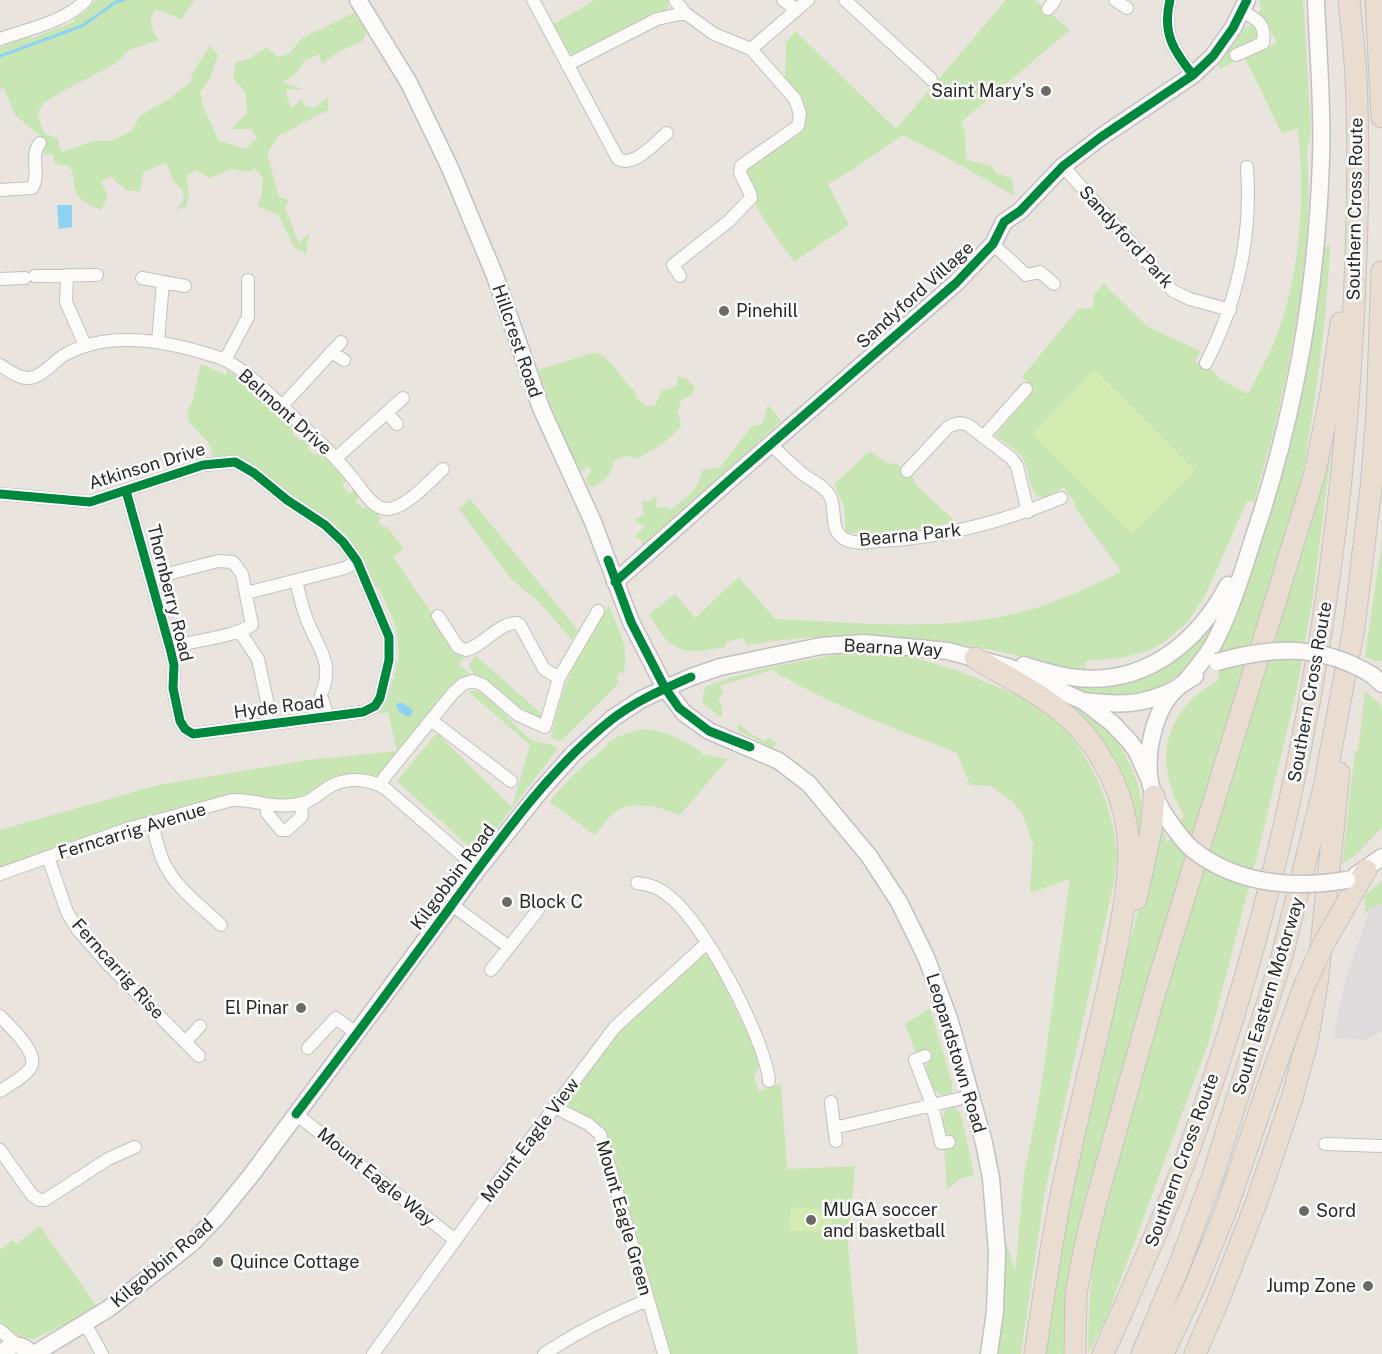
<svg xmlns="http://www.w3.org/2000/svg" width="1382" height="1354" font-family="'Public Sans',sans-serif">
<rect width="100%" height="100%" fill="#e9e4de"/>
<path fill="#dfdbdd" d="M1382 900V1031L1365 1040 1333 1038 1345 982 1370 909Z"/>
<path fill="#c8e6b4" d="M96 0H195L181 19 156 9C147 21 151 28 159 40L129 50 115 64 63 91 43 104 37 114 45 134 57 138 62 152 94 141H111L132 131 139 117 167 100 190 83 193 72 210 45 218 55 210 78 200 93 203 107 219 141 246 149 257 138 251 129H231L247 113 246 93 233 78 236 62 248 59 267 47 277 57 289 54 302 38 354 13 367 31 362 42 339 51 322 64 319 54 304 61 294 76 283 82 304 90 287 89V98L292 108 302 99 304 106 315 108 328 97V110L278 136 267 154 279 197 289 200 285 208 299 243 309 233 306 254 294 247 278 214 268 211 257 205 262 194 263 178 255 168 249 172 231 169 210 178 196 170 187 176 189 195 186 207 176 210 184 200 182 189 174 182 166 163 143 172 140 191H127L110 176 101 182 108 196 101 210C88 205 77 200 74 185 73 177 74 173 69 166L55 164 53 155 44 154 40 136 15 115 4 88 0 89V47L29 37 32 38 74 22 75 18 85 12Z
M595 0H668V8L664 12 577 55C562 54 559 36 553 24Z
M1006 0H1035L1070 30 961 122 965 132 966 157 968 160 991 166 996 173 1011 178 1015 196 933 150 902 135 855 168 828 184 849 225 794 262C776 235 747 203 745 169L802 128 807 114 804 107 785 81 786 43 795 31 896 129Z
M1259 0H1303L1311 129 1307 153 1309 193 1307 239 1300 300 1287 373 1274 431 1254 502 1247 501 1205 596 1187 623 1163 643 1150 650 1122 658 1086 661 1085 673C1046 664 1006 651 965 645 893 634 819 633 747 645L743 638 726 642 725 647C701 651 680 657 662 635 657 628 654 621 649 614L675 594 695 618 739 577 775 619C854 622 936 632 1014 614 1052 605 1086 589 1121 572L1074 506 1076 505 1064 488C1057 490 1049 497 1042 497 1029 497 1029 466 1022 457 1015 448 1004 442 995 436L1034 389 1022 377 1078 309 1093 308 1094 294 1104 284 1148 327 1200 351 1195 361 1216 373 1219 379 1248 394C1256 378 1265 362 1273 345 1301 277 1305 200 1298 128L1282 134 1245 58 1277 43 1266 21 1257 13 1261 10Z
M1255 23 1259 27 1258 38 1232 51 1236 61 1219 69V64L1244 29Z
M1330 245C1327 325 1315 403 1301 482L1083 1205 1065 1323 1064 1354H1040L1057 1244 1121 973 1141 901 1156 823 1163 830 1167 843 1184 816C1161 774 1157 737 1191 700 1199 692 1209 686 1218 680L1222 642 1255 549 1321 249Z
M596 352C614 361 620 379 635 391L637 398 647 406 655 405 662 390 670 389 677 384V377L686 378 695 388 690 396 681 400 678 412 681 426C668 442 653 451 635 459L630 456C605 458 618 466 606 478 603 481 598 484 594 487L588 486 586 480 591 470 586 465 585 471H581C563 444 550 401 538 370Z
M201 364 226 375 227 370 257 391 297 427 292 433 300 441 306 436 312 442 307 447 315 455 321 450 348 480 342 485 350 494 355 489 361 495 355 500 363 509 369 504 377 511 380 518 378 523 388 528 404 549 393 557 463 659 458 665 468 672 470 677 383 773 374 776 358 774 341 776 300 798 281 801 234 794 126 823 0 868V830L158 785 308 760 397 751 388 712 377 714C385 706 388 697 391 686 406 641 397 629 379 588H377L360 555 301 503 238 458 226 456 212 457 211 448 207 441 189 422 187 412 192 403Z
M768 405 781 421 643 548 642 547V540L635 537 644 527 635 520 644 514 642 501 648 502 657 495 656 507 668 508 671 510C685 497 698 492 702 470L720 467 752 426 762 424Z
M870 451 886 463 898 464 915 480V484L955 521 930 528 889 534 846 533 844 506 834 484Z
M1321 452 1331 453 1312 603 1296 693 1261 840 1209 1041 1106 1319 1088 1354C1088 1303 1093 1253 1101 1203Z
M470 499 578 630 572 640 539 602 511 579 459 509Z
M1382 540V661H1375L1365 657Z
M609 606C618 628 631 650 623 674L620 672 616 680 620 682 561 741 551 738C561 693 569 668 595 629 600 621 605 611 609 606Z
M1218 610C1193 687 1136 716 1061 683L1141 673Z
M851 652C893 650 933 661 971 676 989 684 1008 690 1026 700 1078 727 1109 789 1116 846 1118 857 1115 871 1114 882L1045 1191 1021 1354H998L1004 1309 1006 1241 1015 1272 1024 1175 1040 1094 1070 879 1030 893 1033 843 1022 813 1012 801 991 786 970 785 957 753C894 728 830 705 772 670L719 686 724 692 718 700 722 707V715L720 717 702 702 705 687 729 678 771 667Z
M476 656 543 715 542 717C527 720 489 687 475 677L472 670 468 666Z
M473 690C494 696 512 726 531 739 540 744 550 742 558 748L477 854 397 781 436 734 439 735 512 807 530 745 469 692Z
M1365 691 1380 704 1382 708V827L1358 853 1342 864 1355 751H1358Z
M1046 692C1061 700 1079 705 1093 714 1104 721 1114 735 1120 746 1146 790 1145 813 1136 862L1126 805Z
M739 724 753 735 765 741 769 737 777 744 772 748 737 730Z
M639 730C663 728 681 739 701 752V754L728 759 680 815C662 808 637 800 618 810 610 815 601 827 595 835L549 802 573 775 608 745V743L619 736Z
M1382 880V903L1365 912V896Z
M701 955 711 957 756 1052 760 1065 754 1076 759 1091 781 1084 787 1169 855 1166 848 1245 858 1354H670L611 1149 605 1132 572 1110 568 1105 569 1097 608 1044 636 1012Z
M930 1008 952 1083V1093C934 1099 930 1084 925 1070L927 1064 931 1060 926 1049 916 1053 905 1024Z
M952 1106H954L956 1110 961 1114 974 1175 959 1179 947 1190 944 1148 955 1147 954 1137C943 1135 943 1128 940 1119L943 1118 944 1112Z
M40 1226 99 1309 34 1339 13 1338 0 1324V1250L13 1240 16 1244Z"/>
<path fill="#d4ebb1" d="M1095 370 1195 471 1132 534 1032 434Z
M791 1207 833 1210 831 1232 789 1230Z"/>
<path fill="#8dd2f0" d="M57 205H72V227L59 229Z
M398 703H403L413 710 411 715 408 717 399 712 396 705Z"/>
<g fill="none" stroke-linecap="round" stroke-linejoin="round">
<path stroke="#8dd2f0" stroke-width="3" d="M0 56 82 26 116 2 124 0"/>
<g stroke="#c2c0c0" stroke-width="14">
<path id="street" d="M533 0 618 159C634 168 656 142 667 133
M675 0 685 13 714 34 751 49 795 99 800 114 798 126 741 166 740 173 750 193 751 198 729 221 673 265 680 276
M783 0 796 9
M845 0 931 79
M1115 0 1127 8
M1170 0C1162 33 1173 50 1193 75
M1048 9 1055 0
M0 39C28 29 65 22 86 0
M751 49 808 0
M1236 55 1263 43C1266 23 1258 20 1242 11
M567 65 657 19 685 13
M1063 166 1173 291 1190 299 1230 310
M0 190 32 188C41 175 29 155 40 143
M993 244 1026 275 1040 272 1054 284
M67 275 66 302 85 345
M35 276 97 275
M142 278 185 286
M0 279 25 278
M158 342 163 282
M331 352 344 360
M225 360 248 317V280
M1206 363C1238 301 1252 236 1247 167
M0 365C8 370 19 379 29 378 43 377 54 360 66 354 107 332 161 340 204 353 211 355 219 357 225 360 246 371 265 390 282 406 307 430 333 453 355 481 363 491 374 510 388 509 406 508 430 481 443 469
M282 406 341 342
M387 413 397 424
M983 437 1026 389
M771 445C780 453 789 462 798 470 808 480 822 483 830 496 837 509 829 529 843 538 853 545 867 542 879 541 943 538 1002 522 1061 498
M336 458 403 398
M907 471 948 427C956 423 960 422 968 425L1011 458 1017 466 1028 512
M0 494 90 502 203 465 235 462 254 473 287 500 325 525 343 542 357 561 389 637V660L380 698 375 706 363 712 193 734 185 729 180 721 173 688 174 665 170 648 126 491
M152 578 218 561 233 562 242 574 252 625C228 639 197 639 170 648
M296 581C299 592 301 604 305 614 315 646 336 660 321 695L328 718
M246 593 345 568 357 561
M438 616 458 647 466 650C484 646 497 623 517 623L520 625 544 669 559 678
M240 632 258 659 272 724
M431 720 511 781
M380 785 384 778 453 693 463 684 473 681 483 685 518 715 545 727 559 678 598 611
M266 805 267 813 281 830H287L302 816 301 803
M152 822C155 836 158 850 164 863 176 888 201 906 221 925
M48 857 67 912 78 930 109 965 199 1056
M0 874 127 829 232 800C253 799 271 808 292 805 315 803 316 793 333 785 350 777 371 779 386 789L478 869
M637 883C650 884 660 888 670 897 704 923 765 1038 769 1081
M452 905 509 947
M491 970 538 910
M0 1016C9 1026 39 1052 31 1067 25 1077 9 1085 0 1091
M186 1041 200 1026
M308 1048 336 1018 357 1034
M925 1056 915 1060 932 1104 941 1143 949 1142
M831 1102 836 1141
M554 1107 588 1124 600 1134 664 1354
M296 1114 455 1240
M834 1128 971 1096
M1325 1144 1382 1146
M0 1150 32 1195 39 1200H45L108 1159 135 1147
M83 1325 90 1332 102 1354
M0 1330 17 1345
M373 1354 480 1206 615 1027 707 943
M544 1354C577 1332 611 1315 648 1300"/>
</g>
<g stroke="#c2c0c0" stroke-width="19">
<path id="secondary" d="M358 0 409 83 450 168 495 276 541 408 593 522 631 622 665 688 684 713 709 731 779 761 809 784 869 856 899 902 926 957 949 1018 984 1143 991 1178 997 1252 995 1311 989 1354
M615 582 733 477 956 283 993 244 1004 222 1020 211 1063 166 1101 137 1193 75 1213 56 1233 28 1247 0
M1024 665C1042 671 1059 676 1078 678 1146 685 1198 642 1228 585
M1372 675 1382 684
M1185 682C1195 670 1205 659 1213 645 1231 612 1244 567 1256 530 1296 410 1317 286 1321 159 1323 106 1318 53 1316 0
M1083 701C1119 705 1141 706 1174 690
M1171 824C1162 811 1153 797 1150 782 1145 753 1154 710 1176 689 1181 684 1189 680 1195 676
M1356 875 1382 857
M2 1354C10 1342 23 1343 31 1354
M34 1354 108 1309 191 1244 217 1217 252 1174 478 869 541 790 573 754 613 718 642 699 691 677 720 667 821 646 864 643 948 651 1008 667 1083 701 1112 723 1130 742 1137 752 1150 781"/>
</g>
<g stroke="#c4c3c0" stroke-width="23">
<path id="highway" d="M1376 0 1382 117
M975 658C1025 688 1073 707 1103 761 1115 781 1124 806 1127 829 1132 869 1124 907 1117 946 1103 1017 1084 1087 1069 1158 1054 1223 1045 1288 1035 1354
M1136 899 1151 831 1154 796
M1348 901 1366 870
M1075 1354 1076 1294 1085 1246 1096 1202 1156 989 1314 476 1330 399 1341 323
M1103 1354C1132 1290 1160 1227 1185 1161 1281 899 1336 621 1352 342 1357 254 1360 165 1356 77 1355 51 1351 26 1349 0
M1142 1354 1179 1266 1212 1178 1281 960 1324 787 1354 627 1371 488 1377 413 1382 272
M1163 1354 1196 1284 1226 1210 1268 1087
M1195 1354 1218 1301 1257 1201 1292 1098 1307 1042 1317 984 1339 773"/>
</g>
<use href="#street" stroke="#fcfbfa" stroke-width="12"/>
<use href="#secondary" stroke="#fcfbfa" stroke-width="16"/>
<use href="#highway" stroke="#e9ddd2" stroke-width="21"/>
<g stroke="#c2c0c0" stroke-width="19" stroke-linecap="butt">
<path id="secondary-bridge" d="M1217 662C1274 646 1321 644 1372 675
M1171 824C1177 832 1184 842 1192 849 1237 885 1292 889 1347 880"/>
</g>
<g stroke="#c4c3c0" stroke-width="23" stroke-linecap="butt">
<path id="highway-bridge" d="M1268 1087 1305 984 1324 943 1348 901"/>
</g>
<use href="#secondary-bridge" stroke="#fcfbfa" stroke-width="16"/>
<use href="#highway-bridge" stroke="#e9ddd2" stroke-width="21"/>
<g stroke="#fff" stroke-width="13">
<path id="cycleway" d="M1170 0C1162 33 1173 50 1193 75
M0 494 90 502 203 465 235 462 254 473 287 500 325 525 343 542 357 561 389 637V660L380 698 375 706 363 712 193 734 185 729 180 721 173 688 174 665 170 648 126 491
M608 560 631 622 665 688 679 708 709 731 750 747
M615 582 733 477 956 283 993 244 1004 222 1020 211 1063 166 1101 137 1193 75 1213 56 1233 28 1247 0
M296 1114C349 1045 400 976 451 906 498 842 549 769 611 720 635 701 664 689 691 677"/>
</g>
<use href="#cycleway" stroke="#00873e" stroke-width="9"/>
</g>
<g fill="#6c6a68" stroke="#fff" stroke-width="2">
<circle cx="1046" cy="91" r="6"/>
<circle cx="724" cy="311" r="6"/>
<circle cx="507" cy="902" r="6"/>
<circle cx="301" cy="1008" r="6"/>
<circle cx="1304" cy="1211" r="6"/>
<circle cx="811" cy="1220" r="6"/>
<circle cx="218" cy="1262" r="6"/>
<circle cx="1368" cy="1286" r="6"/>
</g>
<g text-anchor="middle" stroke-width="5" stroke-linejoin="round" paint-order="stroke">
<g font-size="18" fill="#292929" stroke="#fff" text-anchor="start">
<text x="1034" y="97" text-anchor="end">Saint Mary's</text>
<text x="736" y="317">Pinehill</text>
<text x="519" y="908">Block C</text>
<text x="289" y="1014" text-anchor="end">El Pinar</text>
<text x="823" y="1216">MUGA soccer<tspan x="823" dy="21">and basketball</tspan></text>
<text x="1316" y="1217">Sord</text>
<text x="230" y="1268">Quince Cottage</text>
<text x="1356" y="1292" text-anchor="end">Jump Zone</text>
</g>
<g font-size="18" fill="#292929" stroke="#fff">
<text transform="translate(1355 209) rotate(-89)" y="6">Southern Cross Route</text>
<text transform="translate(1126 237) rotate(48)" y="6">Sandyford Park</text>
<text transform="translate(915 295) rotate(-42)" y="6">Sandyford Village</text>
<text transform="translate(517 341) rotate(71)" y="6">Hillcrest Road</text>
<text transform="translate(285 412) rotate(42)" y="6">Belmont Drive</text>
<text transform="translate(147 466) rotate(-17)" y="6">Atkinson Drive</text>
<text transform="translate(910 535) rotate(-6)" y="6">Bearna Park</text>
<text transform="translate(170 593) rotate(76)" y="6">Thornberry Road</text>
<text transform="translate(893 648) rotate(3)" y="6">Bearna Way</text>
<text transform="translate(1310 692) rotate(-80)" y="6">Southern Cross Route</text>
<text transform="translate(279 707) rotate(-7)" y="6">Hyde Road</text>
<text transform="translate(132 831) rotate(-17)" y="6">Ferncarrig Avenue</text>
<text transform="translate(453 877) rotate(-53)" y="6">Kilgobbin Road</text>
<text transform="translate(118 969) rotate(48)" y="6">Ferncarrig Rise</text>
<text transform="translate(1268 996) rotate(-73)" y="6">South Eastern Motorway</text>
<text transform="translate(956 1053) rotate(73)" y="6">Leopardstown Road</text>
<text transform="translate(530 1140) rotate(-53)" y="6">Mount Eagle View</text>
<text transform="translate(1182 1160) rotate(-70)" y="6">Southern Cross Route</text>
<text transform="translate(376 1177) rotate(39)" y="6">Mount Eagle Way</text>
<text transform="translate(624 1218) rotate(74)" y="6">Mount Eagle Green</text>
<text transform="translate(162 1263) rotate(-40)" y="6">Kilgobbin Road</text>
</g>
</g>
</svg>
